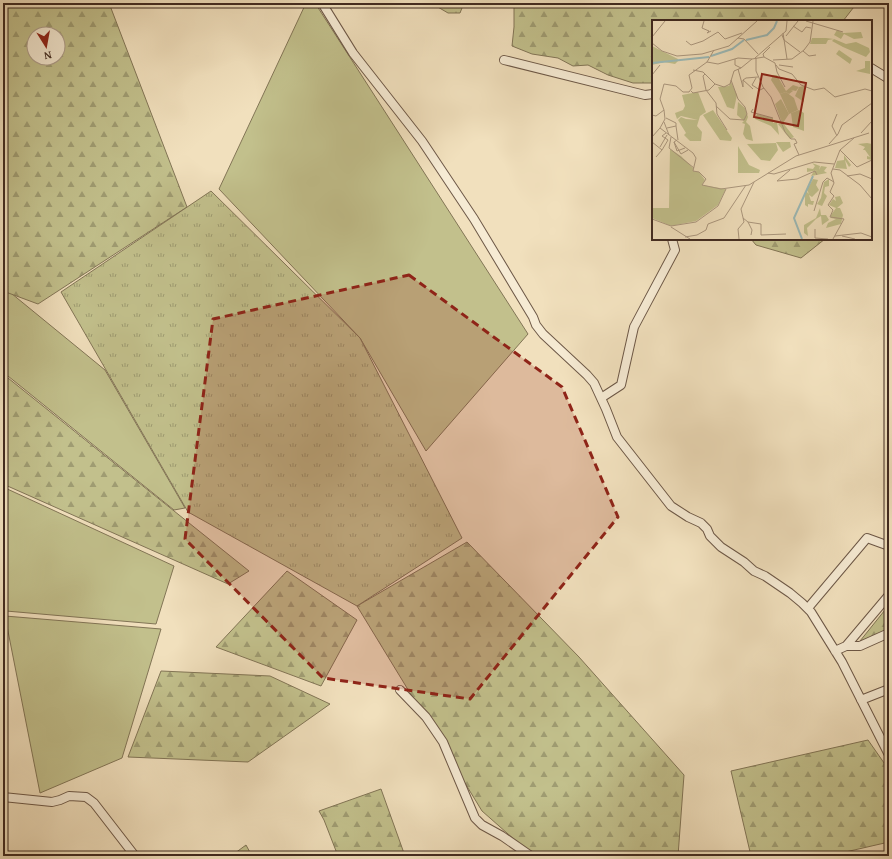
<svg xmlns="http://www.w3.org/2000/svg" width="892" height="859" font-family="'Gentium Book Plus',serif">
<defs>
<pattern id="forest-firs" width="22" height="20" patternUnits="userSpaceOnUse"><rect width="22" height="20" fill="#c2c08c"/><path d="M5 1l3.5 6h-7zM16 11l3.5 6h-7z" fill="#9f9c72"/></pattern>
<pattern id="park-tufts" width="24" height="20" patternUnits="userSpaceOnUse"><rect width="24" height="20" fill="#c2c08c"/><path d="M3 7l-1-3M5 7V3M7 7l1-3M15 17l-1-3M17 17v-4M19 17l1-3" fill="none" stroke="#9f9c72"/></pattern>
</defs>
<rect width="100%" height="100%" fill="#f1e0bd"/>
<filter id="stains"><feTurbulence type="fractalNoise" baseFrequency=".005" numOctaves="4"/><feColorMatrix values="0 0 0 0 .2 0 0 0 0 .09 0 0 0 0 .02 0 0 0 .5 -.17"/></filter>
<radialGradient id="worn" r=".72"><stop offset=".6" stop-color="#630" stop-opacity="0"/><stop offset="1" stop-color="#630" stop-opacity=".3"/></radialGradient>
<path fill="#c2c08c" stroke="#827556" d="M306 3H315L528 334 426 451 360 338 219 189Z
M3 288 6 289 105 370 185 508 174 510 3 372Z
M3 487 174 566 156 624 6 611 3 597Z
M5 616 161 629 122 758 40 793Z"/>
<path fill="url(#forest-firs)" stroke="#827556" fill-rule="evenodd" d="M3 3H109L187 207 38 304 3 291ZM34 34H58V58H34Z
M431 3H464L460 13H448Z
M514 3H857L843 21H653V83H633L608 75 588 65 573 66 558 58 532 54 512 46 514 27Z
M751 239H825L801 258 756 245Z
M3 374 249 571 228 584 3 484Z
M467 542 579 657 684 775 678 856H533L482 811 357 606Z
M287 571 357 620 321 686 216 647Z
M889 605V628L878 635 860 641Z
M161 671 270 676 330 704 248 762 128 757Z
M868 740 889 770V842L828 856H751L731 771Z
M381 789 405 856H338L324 820 319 811Z"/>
<path fill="url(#park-tufts)" stroke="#827556" d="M211 191 360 338 462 538 357 606 188 512 61 292Z
M246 845 252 856H231Z"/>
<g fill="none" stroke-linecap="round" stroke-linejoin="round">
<g stroke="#6d5847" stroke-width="10">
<path id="minor" d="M322 3 353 53 422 141 474 219 533 317 536 325 543 334 587 375 594 383 606 409 617 437 671 506 688 517 701 523 707 529 710 536 721 547 744 562 754 571 765 576 790 593 802 603 811 612 842 662 889 755
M504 60 645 95 653 94
M871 68 889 79
M601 398 621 385 634 327 675 250 672 239
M808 608 867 538 889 546
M846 646 889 595
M835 651 846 646H860L889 633
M400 690 426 717 443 742 475 818 482 825 502 836 531 856
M861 700 889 689
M3 797 52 802 60 800 69 796 86 797 94 803 135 856"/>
</g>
<use href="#minor" stroke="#f6ebd4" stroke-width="8"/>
</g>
<path fill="#8f2418" fill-opacity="0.2" stroke="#8f2418" stroke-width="3" stroke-dasharray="8 5" stroke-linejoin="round" d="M409 275 562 387 618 517 470 699 323 678 185 539 213 319Z"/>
<g transform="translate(652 20)">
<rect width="220" height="220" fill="#f1e0bd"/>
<path d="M182 19 194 24 204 22 217 28 218 32 214 37 191 27 180 21ZM152 66V82L143 76 147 67ZM129 79 137 94 131 103 142 117 138 119 126 104 130 103 123 84ZM215 123 220 124V140L215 139V136L218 137 213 130H211L213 127 206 124ZM192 135 199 145 197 147 193 140 195 149 183 148 185 141 192 140ZM160 143 168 146 167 150 169 146 175 147 172 151 175 153 159 156 162 151 167 150 155 152V148L161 149 163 146ZM161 159 166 160 164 165 167 170 160 177 157 175 159 181H162L161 185 156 184V187L153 185V173L154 171 157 174 155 170ZM177 159V166L173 167 172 173 175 176 170 186 165 184 169 178 172 162ZM188 176 191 183 185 188H188L191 195 189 204 174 208 176 203 184 199 179 198V195L184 188 177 185 181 179 184 181 183 177ZM168 188 169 195H174L177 200 170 205 169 196 164 199 155 208 156 216 152 213V205L164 198Z" fill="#c2c08c"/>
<path d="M185 10 191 13 209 12 211 18 202 19 192 14 189 19 182 15ZM187 30 200 39 198 44 184 34ZM213 41H218V54L204 51 213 48ZM121 55H125L134 71 141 65 147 67 144 71 139 70 141 71 137 74 134 72 128 74 119 60ZM79 62 85 75 82 89 75 87 66 67 77 66ZM46 72 54 92 48 96 45 106 50 112 49 121H38L32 115 34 113 26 100 29 97 34 99 46 100 29 96 25 99 23 93 31 90 33 86 30 75ZM86 82 93 88 96 97 94 102 98 106 101 121 94 119 91 114 93 104 90 103 92 101 85 95ZM61 90 80 118 79 121 68 120 51 95ZM147 90 152 93V111L141 107 139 93ZM105 94 121 98V103L125 102 127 115 119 106 103 99ZM124 122H138L139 127 131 132ZM124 123 126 130 118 141 109 140 95 124ZM86 126 97 145 108 150 107 153H86ZM18 129 29 136 41 148V151L47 152 53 160 50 165 74 169 66 185 44 201 19 206 0 198V188H17Z" fill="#c2c08c"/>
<path d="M0 26 26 39V41L23 44 12 42 0 45Z" fill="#c2c08c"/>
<path d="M160 18H174L182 19 176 20 174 24H158ZM134 72 142 78 146 90 137 94 128 74Z" fill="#c2c08c"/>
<path fill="none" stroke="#9cbbb9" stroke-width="2" d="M94 20 115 15 122 8 125 1M59 36 80 29 92 20M0 43 57 37M150 219 142 198 161 156"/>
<path fill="none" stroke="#ab977e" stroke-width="1" d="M52 1 50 8 57 11 55 13 59 11M154 1 191 12M141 6 150 12 154 7 159 8M131 13 135 39M130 15 132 20 148 32M134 16 146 1M0 17 13 1M86 18 92 19 106 34M34 21 39 25 51 21 66 12 73 19 90 13M0 23 10 31 25 36 50 34 77 26 105 1M151 31 157 36 164 35M112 37 111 34 118 27M103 38 134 11 135 1M104 38V51L111 67 119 77 133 112 139 119H143L145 123 142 124 147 135M83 39V45L89 48M121 40 140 39 152 30 158 22 161 1M55 42 66 44 86 38 100 39M124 45 127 49 140 54 149 65 162 70 172 68 183 77 213 69 220 71M127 45 141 47M86 49 91 67V60L94 58 106 57M41 50 51 52 63 64 72 67 78 64 82 51 89 48 100 39 112 37 123 43 125 52 133 67M53 54 51 56 54 70 64 83 65 94 75 110M0 55 8 45M104 58 100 65 108 70 112 68M91 60 101 69M39 71 41 73 57 70 63 64M64 86 78 99 92 100 95 94 93 87 86 79 79 60M101 89 99 92 121 98M12 90 13 99 8 108 41 133 44 138 41 151 47 152 54 159 50 165 69 169 97 165 144 136 217 113M0 95 4 96 12 90 8 79 12 64 24 66 31 72H37L40 68 37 55 55 42 62 30M14 98 24 103V106M12 102 17 115M15 108 24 106 26 120M209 113 220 101M185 116 180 106 185 94M0 117 8 108M19 117 17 128 42 148M25 120 22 122 29 134 36 130M0 122 10 130 4 137M22 122 25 131 33 128M177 124 186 114 190 105 220 83M8 127 15 115M10 130 16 120 10 116 14 113M188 130 205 147 220 140M181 149 188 150 208 165 220 179M138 150 125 161 145 159 163 151 165 155M116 153 122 154 162 142 182 144M195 156 208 154 220 159M162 191 171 162 175 158 182 162M91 198 96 202 109 204V215L134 214M0 199 19 206 44 202 66 186 74 169M96 202 100 210 99 215M19 207 38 219M163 209V218L176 219M183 216 209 213 220 217M190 216 203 219M33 217 45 215 54 210 56 204 72 198 94 165M87 219 86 209 92 202 89 189 102 162M181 219 192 199 178 197 181 190 176 185 182 176 178 172 182 163 179 153 188 130 202 118"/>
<path fill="#8f2418" fill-opacity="0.15" stroke="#8f2418" stroke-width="2" d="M110 54 154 63 146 106 102 97Z"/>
<rect width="220" height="220" fill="none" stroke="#412a20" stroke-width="2"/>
</g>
<rect width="892" height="859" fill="none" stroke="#f1e0bd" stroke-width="16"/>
<rect x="4" y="4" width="884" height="851" fill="none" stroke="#412a20" stroke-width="2"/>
<rect x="8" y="8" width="876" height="843" fill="none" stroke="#412a20"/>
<g transform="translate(46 46) rotate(169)"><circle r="19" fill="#f6ebd4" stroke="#ae9e8c"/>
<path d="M0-3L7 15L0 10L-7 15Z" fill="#8f2418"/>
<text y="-6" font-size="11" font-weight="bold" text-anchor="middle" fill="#412a20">N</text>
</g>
<rect width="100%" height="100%" filter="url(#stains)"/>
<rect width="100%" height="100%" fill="url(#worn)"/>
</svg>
